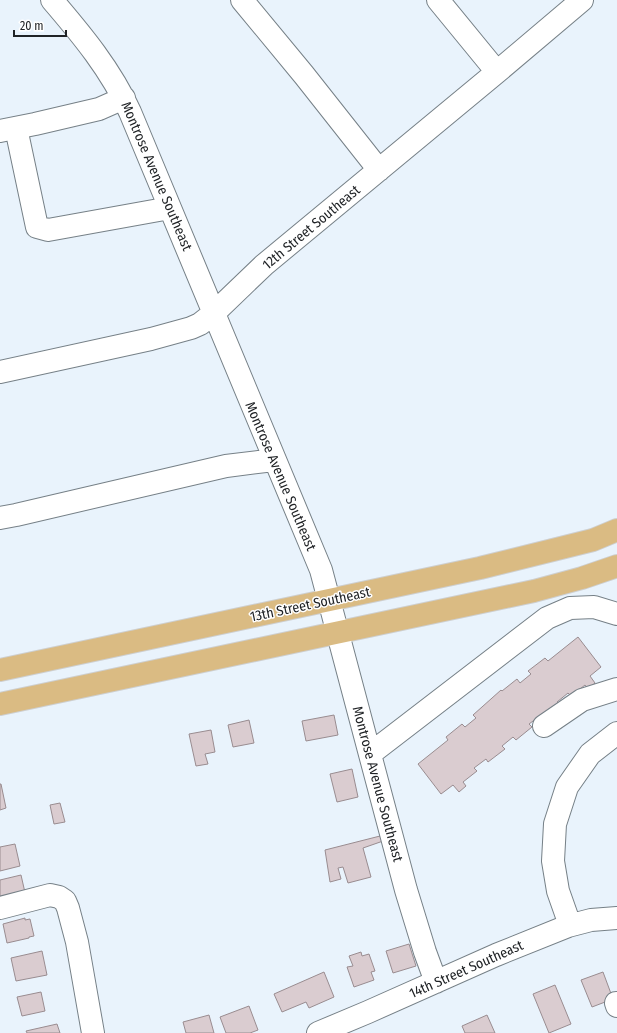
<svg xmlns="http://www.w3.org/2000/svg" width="617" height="1033" font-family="'Fira Sans Condensed',sans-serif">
<rect width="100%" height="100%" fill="#e9f3fc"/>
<path fill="#daccd0" stroke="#998c90" d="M578 637 601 667 590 676 595 683 588 689 585 685 571 696 568 693 557 702 560 705 543 718 541 715 529 724 532 727 516 740 513 737 502 746 505 749 488 762 486 759 474 768 477 771 463 782 466 786 459 792 453 785 441 794 418 764 448 740 446 737 462 724 465 727 476 718 473 715 501 690 502 691 517 679 520 683 531 674 528 671 545 658 548 661Z
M334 715 338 735 306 741 302 721Z
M249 720 254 743 233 747 228 725Z
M211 730 215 752 205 754 208 764 196 766 189 734Z
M352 769 358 797 337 802 330 774Z
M0 784H1L6 808 0 810Z
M60 803 65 822 54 824 50 805Z
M384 835 386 840 363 848 371 877 348 883 343 867 338 868 341 879 330 882 325 850Z
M15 844 20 866 0 871V847Z
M21 875 26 897 0 903V880Z
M25 918V920L30 919 34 936 29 937V938L7 943 3 924Z
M409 944 416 966 393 973 386 951Z
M42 951 47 975 16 981 11 958Z
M361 952 362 956 369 954 375 971 371 972 374 980 354 987 347 967 353 966 349 956Z
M324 972 334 997 309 1008 306 1002 282 1012 274 994Z
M603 972 613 999 592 1007 581 980Z
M555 985 571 1024 549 1033 533 994Z
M41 992 45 1011 22 1016 17 997Z
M249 1006 258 1030 250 1033H226L220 1017Z
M209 1015 214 1033H186L183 1022Z
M487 1015 495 1033H465L462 1026Z
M57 1024 60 1033H27L26 1031Z"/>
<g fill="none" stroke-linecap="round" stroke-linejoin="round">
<g stroke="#768087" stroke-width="24">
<path id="minor" d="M52 0C82 35 111 70 130 112L321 570 406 890 425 952 436 982
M242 0 304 75 379 170
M438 0 497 72
M16 128 37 227 48 230 170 208
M0 131 35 124 99 109 124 98
M0 372 151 339 191 328 200 324 214 313 264 265 497 72 582 0
M0 518 16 515 226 466 274 460
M544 726 582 700 617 689
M370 754 547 618 570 608 594 607 617 614
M0 908 50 895 59 897 65 901 68 908 77 942 93 1033
M570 925 558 891 553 861 555 824 567 787 590 754 617 733
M616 1003 617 1006
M318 1033 368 1012 496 955 568 926 591 920 617 918"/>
</g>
<g stroke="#cecfcf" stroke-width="24">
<path id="major" d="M0 670 480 568 593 540 617 530
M0 704 534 591 582 578 617 566"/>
</g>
<use href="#minor" stroke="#fff" stroke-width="22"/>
<use href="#major" stroke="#dabb83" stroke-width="22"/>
</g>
<g text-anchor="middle" stroke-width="3" stroke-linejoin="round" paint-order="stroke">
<g font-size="14" fill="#202326" stroke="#fff">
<text transform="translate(157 176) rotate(67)" y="5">Montrose Avenue Southeast</text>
<text transform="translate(311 227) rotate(-40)" y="5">12th Street Southeast</text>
<text transform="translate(281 476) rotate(67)" y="5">Montrose Avenue Southeast</text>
<text transform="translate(310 604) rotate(-12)" y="5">13th Street Southeast</text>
<text transform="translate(378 784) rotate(75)" y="5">Montrose Avenue Southeast</text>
<text transform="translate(466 969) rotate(-24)" y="5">14th Street Southeast</text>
</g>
</g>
<path d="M14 30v6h52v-6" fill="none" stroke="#202326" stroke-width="2"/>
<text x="20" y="30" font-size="12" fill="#202326" stroke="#ffffff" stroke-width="3" paint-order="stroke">20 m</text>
</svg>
